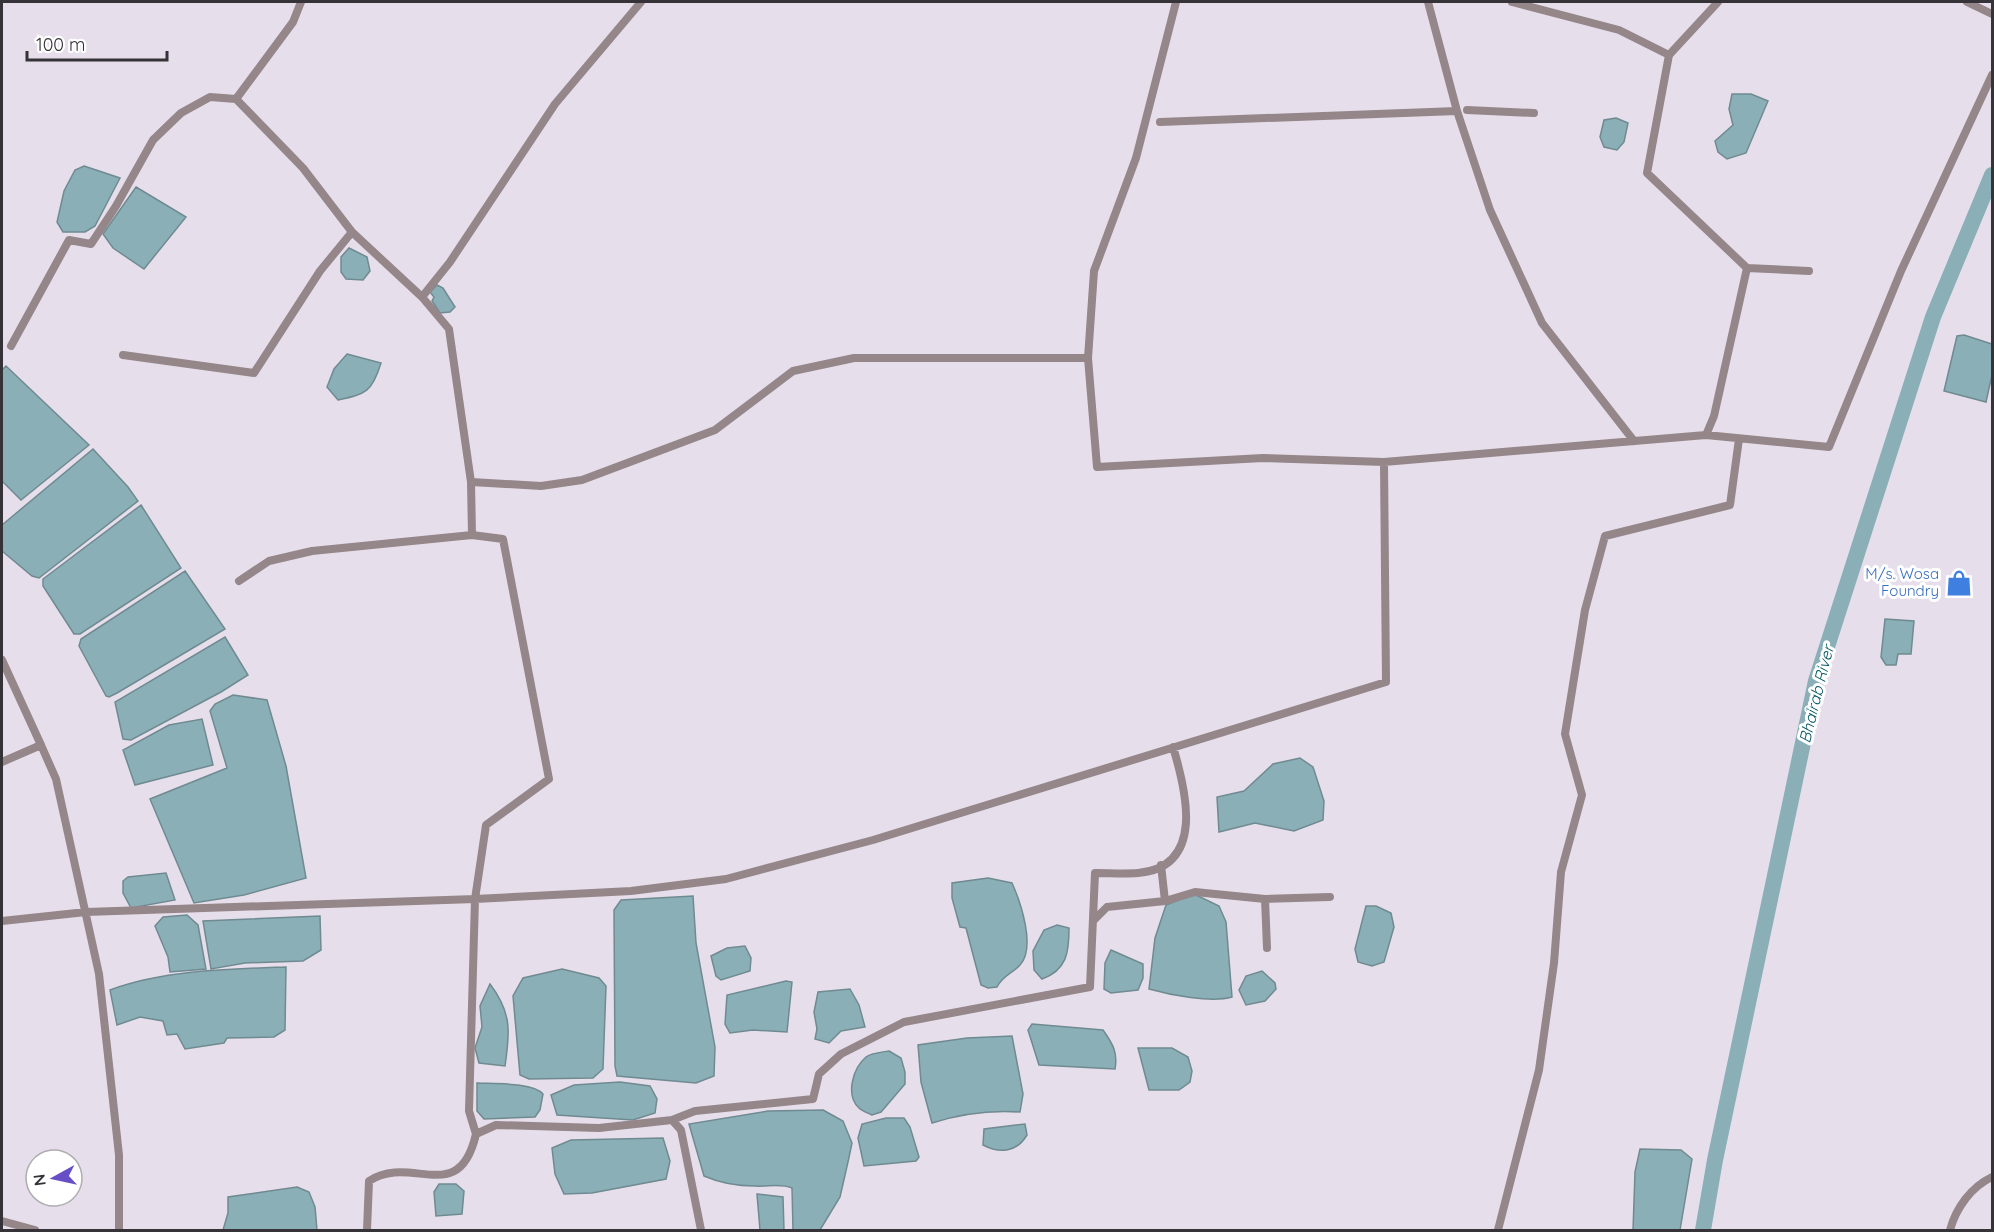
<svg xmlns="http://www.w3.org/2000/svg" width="1994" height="1232" font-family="Quicksand,sans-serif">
<rect width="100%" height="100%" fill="#e6dfeb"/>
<path fill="#8aafb7" stroke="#708a91" stroke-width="1.5" d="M1732 94H1751L1768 101 1746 153 1727 159 1718 152 1715 141 1733 125 1729 109Z
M1616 118 1628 123 1624 142 1617 150 1604 147 1600 137 1604 120Z
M84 166 120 178 95 226 85 232H63L57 222 64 191 75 170Z
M136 187 186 217 144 269 113 248 103 234Z
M349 248 367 257 370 271 363 280 346 279 341 272V257Z
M437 285 443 288 455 307 450 312 440 313 432 301 434 297 430 292Z
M1964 335 1992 344V375L1986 402 1944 391 1957 336Z
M347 354 381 363C372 392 366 394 338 400L327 387 334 369Z
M6 366 89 445 21 500 2 481V370Z
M93 449 128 487 138 501 39 578 32 576 2 551V525Z
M141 505 181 568 80 634H74L43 586V579Z
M185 571 225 629 117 693 109 697 106 696 79 646 81 639Z
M1885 619 1914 621 1911 654H1898L1896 665H1886L1881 657Z
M225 637 248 675 221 692 131 740 123 739 115 702Z
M233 695 267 700 286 766 306 878 244 895 194 903 150 799 227 768 210 711 215 704Z
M202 719 213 765 135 785 123 750 169 725Z
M1300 758 1313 767 1324 801 1323 820 1294 831 1255 823 1219 832 1217 797 1244 791 1273 764Z
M166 873 175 900 131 908 123 893V881L128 877Z
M988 878 1012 883C1021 903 1036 948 1020 965 1012 974 1003 975 997 987L988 988 981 985 966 928 960 927 952 898V883Z
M1194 894 1219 906 1226 922 1232 997C1211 1003 1170 995 1149 989L1155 938 1166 905Z
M693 896 696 943 715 1047 714 1076 696 1083 617 1076 615 1066 614 910 621 900Z
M1366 906H1376L1391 913 1394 927 1384 962 1372 966 1358 962 1355 949Z
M187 915 198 925 206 969 170 972 168 957 155 926 163 917Z
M320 916 321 950 303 961 245 963 211 969 203 921Z
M1057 925 1069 928C1069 952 1067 970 1042 979L1034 970 1033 951 1044 930Z
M745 946 751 958 750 971 721 980 716 976 711 956 727 948Z
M1111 950 1143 964V978L1138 990 1111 993 1104 989 1105 963Z
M286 967 285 1030 274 1037 227 1038 224 1043 185 1049 177 1034 167 1035 163 1021 140 1017 117 1025 110 990C164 970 229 969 286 967Z
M562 969 599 978 606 986 603 1069 593 1078 529 1079 520 1075 513 996 523 978Z
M1262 971 1275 983 1276 989 1265 1001 1246 1005 1239 990 1246 976Z
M786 981 792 982 787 1032 753 1030 730 1033 725 1024 727 995Z
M490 984C512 1013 510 1032 505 1066L479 1063 475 1048 482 1027 480 1006Z
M850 989 859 1005 865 1027 841 1031 829 1043 815 1039 817 1029 814 1012 818 992Z
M1032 1024 1103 1030C1113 1044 1118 1053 1115 1069L1039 1065 1028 1030Z
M1012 1036 1023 1094 1020 1112C990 1110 960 1114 932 1123L921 1082 918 1045 967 1038Z
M1138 1048H1172L1188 1057 1192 1071 1190 1082 1179 1090H1149Z
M889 1051 901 1058 905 1072V1084L881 1112 872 1115C868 1113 862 1111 859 1108 845 1095 853 1068 866 1057 871 1053 882 1052 889 1051Z
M620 1082 650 1086 657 1099 655 1113 633 1120 557 1115 551 1095 574 1085Z
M477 1083C492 1084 533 1082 543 1094L540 1110 535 1117 484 1119 477 1111Z
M823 1110 843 1121 852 1143 848 1162 840 1197 820 1230H793L792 1188C780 1183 768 1187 755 1186 737 1186 720 1183 704 1176L689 1124 768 1111Z
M886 1118H904L910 1127 919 1157 916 1161 864 1166 858 1138 862 1124Z
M1025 1124 1027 1135C1017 1152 1000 1154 983 1145L984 1129Z
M663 1138 670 1161 666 1179 592 1193 564 1194 555 1174 552 1148 571 1140Z
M1640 1149 1681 1150 1692 1159 1680 1230H1633L1635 1172Z
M456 1184 464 1191 462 1214 436 1216 434 1192 439 1184Z
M297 1187 309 1192 315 1207 317 1230H223L228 1213V1197Z
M757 1194 783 1197 784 1230H760Z"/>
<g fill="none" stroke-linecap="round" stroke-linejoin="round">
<path stroke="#8aafb7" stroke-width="16" d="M1703 1230 1715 1160 1816 681 1933 317 1992 175"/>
<path stroke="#958689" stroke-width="8" d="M301 2 293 22 236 99 303 168 352 232 422 297 449 329 471 482 472 535 503 539 549 779 486 825 475 899 469 1111 476 1134
M1176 2 1136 158 1094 271 1088 358 1097 467 1263 458 1384 462 1706 435 1829 447 1901 271 1992 75
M1512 2 1619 30 1669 55 1647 173 1747 268 1714 416 1706 435
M1967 2 1992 14
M1669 55 1718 2
M1467 110 1534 113
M1457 111 1490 210 1542 323 1634 441
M1160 122 1457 111 1428 2
M1747 268 1809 271
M422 297 450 262 555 104 641 2
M11 346 69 240 91 244 116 206 153 140 181 113 210 97 236 99
M123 355 254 373 320 271 352 232
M471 482 541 486 582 480 715 430 793 371 854 358H1088
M239 581 269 561 312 551 472 535
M2 660 41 745
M2 762 41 745 56 779 99 974 119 1155V1230
M1161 865 1165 901
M1265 899 1267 948
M1094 920 1107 907 1165 901 1195 892 1265 899 1330 897
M2 921 86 912 475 899 631 891 726 879 873 840 1386 682 1384 462
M672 1120 695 1111 813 1099 819 1074 841 1054 904 1022 1090 987 1095 873C1109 873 1124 874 1138 873 1206 867 1186 790 1173 747
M2 1221 35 1230
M367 1230 369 1181C411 1153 459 1208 476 1134L496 1125 599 1128 672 1120 681 1130 701 1230
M1498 1230 1539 1070 1554 963 1561 872 1582 795 1565 734 1585 610 1605 536 1730 505 1739 439
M1950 1230C1956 1208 1971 1187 1992 1177"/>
</g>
<defs>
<g id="shop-bare" transform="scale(2.07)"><path d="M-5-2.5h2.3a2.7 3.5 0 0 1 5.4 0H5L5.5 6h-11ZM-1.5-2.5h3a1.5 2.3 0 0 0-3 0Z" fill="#3f7fe0" stroke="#fff" stroke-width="2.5" paint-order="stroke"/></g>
</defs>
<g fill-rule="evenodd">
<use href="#shop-bare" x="1959" y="583"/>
</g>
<g text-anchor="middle" stroke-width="6" stroke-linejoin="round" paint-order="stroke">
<g font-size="15" fill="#366cbe" stroke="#fff" text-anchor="end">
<text x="1939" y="579">M/s. Wosa<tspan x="1939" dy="17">Foundry</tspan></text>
</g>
<g font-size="16" font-style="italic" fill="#025562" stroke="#fff">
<text transform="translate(1816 694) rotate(-76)" y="6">Bhairab River</text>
</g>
</g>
<rect width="1994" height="1232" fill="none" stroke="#353337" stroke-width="6"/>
<g transform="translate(54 1178) rotate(262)"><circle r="28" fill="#ffffff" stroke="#aeadaf" stroke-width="1.5"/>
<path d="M0-4.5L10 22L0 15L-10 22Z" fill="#674ec7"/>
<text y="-9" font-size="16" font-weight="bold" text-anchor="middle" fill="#353337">N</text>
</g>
<path d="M27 51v9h140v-9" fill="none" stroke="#353337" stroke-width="3"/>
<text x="36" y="51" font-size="18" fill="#353337" stroke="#ffffff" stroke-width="4.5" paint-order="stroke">100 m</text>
</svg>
